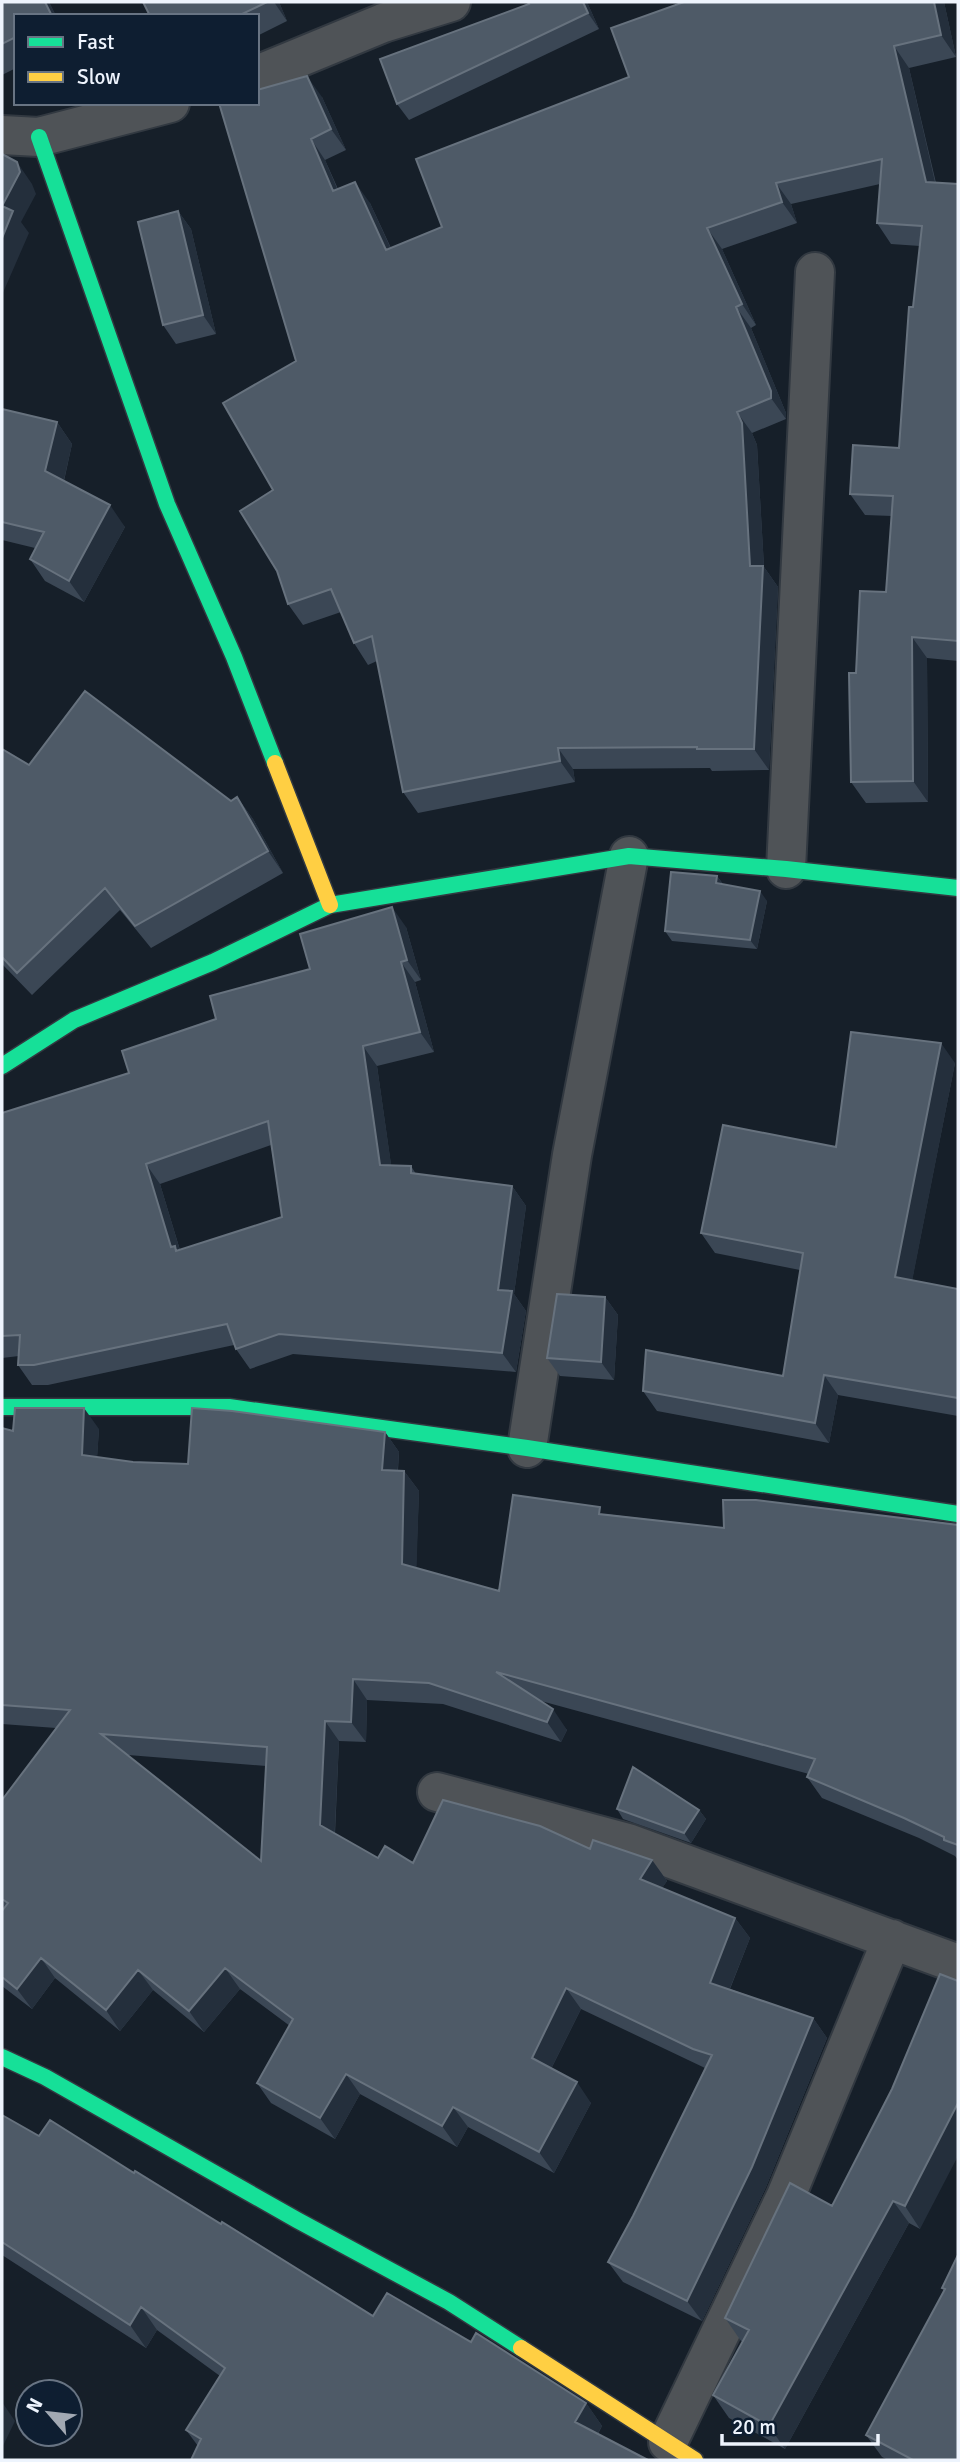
<svg xmlns="http://www.w3.org/2000/svg" width="960" height="2462" font-family="Signika,sans-serif">
<rect width="100%" height="100%" fill="#161f29"/>
<g fill="none" stroke-linecap="round" stroke-linejoin="round">
<g stroke="#323941" stroke-width="42">
<path id="street" d="M257 75 383 23 451 2
M2 135 39 137 170 103
M786 869 815 272
M527 1448 572 1155 629 856
M437 1792 628 1843 958 1964
M668 2442 786 2196 892 1939"/>
</g>
<g stroke="#323941" stroke-width="19">
<path id="fast" d="M39 137 167 504 234 657 275 763
M2 1066 74 1020 213 962 330 905 629 856 786 869 958 888
M2 1407H229L527 1448 958 1514
M2 2057 45 2077 297 2220 449 2302 521 2348"/>
</g>
<g stroke="#323941" stroke-width="19">
<path id="slow" d="M275 763 330 905
M521 2348 695 2460"/>
</g>
<use href="#street" stroke="#4f5357" stroke-width="38"/>
<use href="#fast" stroke="#16e098" stroke-width="16"/>
<use href="#slow" stroke="#ffcf43" stroke-width="16"/>
</g>
<path fill="#3b4755" fill-rule="evenodd" d="M2 2H49L56 16H16V68L2 75Z
M143 2H279L287 21 257 36V16H150Z
M587 2 599 29 409 120 397 104 529 4Z
M684 2H944L956 57 909 68 936 183 958 184V661L927 658 928 802 866 803 851 782 856 673 886 592 892 516 865 515 850 494 899 448 920 246 891 244 877 223 880 184 791 204 797 223 722 249 756 325 751 328 786 413V419L752 433 757 445 764 567 778 587 769 770 712 771 710 768 573 769 575 782 418 813 403 792 377 661 368 665 354 643 341 612 303 625 288 604 273 490 296 361 219 103 322 97 346 150 325 160 338 189 370 203 391 248 442 227 629 77Z
M178 211 191 229 216 334 176 344 163 325Z
M2 409 57 422 72 444 64 481 125 527 84 602 45 581 30 559 35 548 2 540Z
M2 749 29 765 231 801 237 797 253 819 283 873 151 948 120 910 32 995 3 965 2 967Z
M717 876 723 884 767 901 757 949 672 941 665 931Z
M406 927 421 980 415 982 434 1052 377 1066 391 1165 411 1166 416 1174 512 1186 526 1206 514 1294 526 1311 516 1372 293 1354 250 1369 236 1349 234 1345 48 1385H32L18 1365 19 1356 2 1358V1113L129 1073 216 1019 310 969ZM271 1145 282 1217 180 1250 160 1184Z
M955 1063 912 1280 958 1289V1416L838 1395 829 1443 657 1411 643 1391 783 1376 800 1270 715 1253 701 1233 836 1147Z
M605 1297 618 1315 614 1380 560 1376 547 1358Z
M2 1428 13 1431 99 1429 97 1457 133 1462 188 1464 385 1432 399 1452 398 1470 404 1471 419 1491 416 1568 499 1591 605 1514 724 1528 958 1525V1860L955 1856 919 1838 822 1798 807 1777 809 1774 541 1701 567 1730 561 1742 443 1704 367 1700 366 1742 339 1741 335 1834 378 1858 413 1863 590 1849 652 1860 667 1881 662 1888 735 1918 750 1938 730 1989 813 2018 827 2038 766 2187 702 2321 623 2282 608 2262 633 2216 705 2068 581 2009 551 2069 591 2103 554 2173 468 2127 457 2147 360 2094 335 2139 271 2103 257 2083 290 2026 240 1989 204 2032 153 1990 120 2031 55 1978 32 2009 2 1986V1800L56 1728 2 1724ZM128 1755 266 1766 261 1861Z
M617 1809 699 1810 706 1819 691 1843 623 1819Z
M892 2089 920 2229 909 2223 785 2449 729 2418 713 2395 743 2341H741L725 2318 832 2206Z
M2 2115 39 2136 134 2173 373 2316 471 2342 586 2403 602 2426 598 2434 198 2446 186 2430 220 2376 157 2330 146 2348 2 2255Z
M958 2255V2460H888L882 2457 866 2435 944 2291 942 2288Z"/>
<path fill="#242f3c" d="M45 2H49L56 16H52Z
M274 2H279L287 21Z
M583 2H587L599 29 588 13Z
M934 2H944L956 57 941 35Z
M894 46 909 68 940 204 926 182Z
M307 76 322 97 346 150 331 129Z
M311 139 325 160 347 212 333 191Z
M17 162 32 184 36 194 21 222 29 233 2 295V206Z
M355 182 370 203 401 271 386 250Z
M776 183 791 204 797 223 782 202Z
M178 211 191 229 216 334 203 315Z
M707 228 722 249 756 325 742 304Z
M736 307 751 328 786 413V419L771 398Z
M737 412 752 433 757 445 764 567 778 587 769 770 754 749 750 566Z
M57 422 72 444 61 493 45 471Z
M110 505 125 527 84 602 69 581Z
M912 637 927 658 928 802 913 781Z
M558 748 573 769 575 782 560 761Z
M237 797 253 819 283 873 268 851Z
M717 876 724 886 716 883Z
M760 891 767 901 757 949 750 940Z
M392 907 406 927 421 980 407 960Z
M401 962 415 982 434 1052 420 1032Z
M941 1043 955 1063 909 1297 895 1277Z
M363 1046 377 1066 394 1185 380 1165Z
M146 1164 160 1184 182 1257 171 1247Z
M512 1186 526 1206 514 1294 526 1311 516 1372 502 1353 498 1290Z
M605 1297 618 1315 614 1380 601 1362Z
M824 1375 838 1395 829 1443 815 1423Z
M84 1408 99 1429 96 1475 82 1455Z
M385 1432 399 1452 396 1490 382 1470Z
M404 1471 419 1491 416 1585 402 1564Z
M353 1679 367 1700 366 1742 351 1722Z
M553 1709 567 1730 561 1742 547 1722Z
M325 1721 339 1741 334 1846 320 1825Z
M699 1810 706 1819 691 1843 684 1833Z
M652 1860 667 1881 654 1900 640 1879Z
M735 1918 750 1938 724 2003 710 1983Z
M41 1958 55 1978 32 2009 17 1989Z
M225 1968 240 1989 204 2032 189 2011Z
M138 1970 153 1990 120 2031 106 2010Z
M566 1988 581 2009 546 2079 532 2058Z
M813 2018 827 2038 766 2187 702 2321 687 2301Z
M346 2074 360 2094 335 2139 320 2118Z
M577 2082 591 2103 554 2173 539 2152Z
M958 2103V2156L920 2229 905 2206Z
M453 2107 468 2127 457 2147 442 2126Z
M893 2201 909 2223 785 2449 769 2426Z
M141 2307 157 2330 146 2348 130 2325Z
M2 2402 15 2421 2 2448Z
M586 2403 602 2426 591 2445 575 2422Z"/>
<path fill="#4e5a67" stroke="#67727e" stroke-width="2" fill-rule="evenodd" d="M2 2H45L52 16H16V37L2 44Z
M143 2H267L238 16H150Z
M528 2H583L588 13 397 104 380 59 529 4Z
M684 2H934L941 35 894 46 926 182 958 184V641L912 637 913 781 851 782 849 673H856L860 591 886 592 893 496 850 494 853 445 899 448 909 307H913L922 226 877 223 882 159 776 183 782 202 707 228 742 304 736 307 771 391V398L737 412 742 423 750 566H763L754 749H697V747L558 748 560 761 403 792 372 636 354 643 331 589 288 604 277 571 240 511 273 490 223 403 296 361 219 103H257V90L307 76 331 129 311 139 333 191 355 182 386 250 442 227 416 159 629 77 611 28Z
M2 154 17 162 20 172 2 206 13 211 2 238Z
M178 211 203 315 163 325 138 222Z
M2 409 57 422 45 471 110 505 69 581 30 559 44 532 2 522Z
M85 691 231 801 237 797 268 851 135 926 105 888 17 973 2 957V749L29 765Z
M671 872 717 876 716 883 760 891 750 940 665 931Z
M392 907 407 960 401 962 420 1032 363 1046 380 1165 411 1166V1173L512 1186 498 1290 512 1291 502 1353 279 1334 236 1349 227 1324 34 1365H18L20 1335 2 1336V1113L129 1073 122 1051 216 1019 210 996 310 969 300 934ZM268 1121 282 1217 176 1251 175 1246 171 1247 146 1164Z
M851 1032 941 1043 895 1277 958 1289V1398L824 1375 815 1423 643 1391 646 1350 783 1376 803 1253 701 1233 723 1125 836 1147Z
M557 1294 605 1297 601 1362 547 1358Z
M15 1408H84L82 1455 133 1462 188 1464 192 1408 232 1411 385 1432 382 1470 404 1471 402 1564 499 1591 513 1495 600 1507 599 1514 724 1528 723 1500H756L958 1525V1845L944 1840V1837L904 1818 807 1777 815 1759 496 1672 553 1709 547 1722 429 1683 353 1679 351 1722 325 1721 320 1825 378 1858 385 1846 413 1863 443 1800 540 1826 590 1849 593 1840 652 1860 640 1879 735 1918 710 1983 813 2018 752 2167 687 2301 608 2262 633 2216 712 2055 693 2049 566 1988 532 2058 577 2082 539 2152 453 2107 442 2126 346 2074 320 2118 257 2083 293 2019 225 1968 189 2011 138 1970 106 2010 41 1958 17 1989 2 1977V1911L8 1903 2 1899V1800L70 1710 2 1705V1428L13 1431ZM101 1734 267 1747 261 1861Z
M633 1767 699 1810 684 1833 617 1809Z
M940 1974 958 1981V2103L905 2206 893 2201 769 2426 713 2395 749 2330 725 2318 790 2183 832 2206 892 2089Z
M2 2115 39 2136 50 2120 134 2173 135 2171 221 2224 222 2222 373 2316 387 2293 471 2342 476 2333 586 2403 575 2422 648 2460H191L201 2439 186 2430 225 2368 141 2307 130 2325 2 2242Z
M958 2255V2460H913L866 2435 945 2289 942 2288Z"/>
<rect width="960" height="2462" fill="none" stroke="#eef4fd" stroke-width="7"/>
<rect x="14" y="14" width="245" height="91" fill="#0e1e31" stroke="#687483" stroke-width="2"/>
<rect x="28" y="37" width="35" height="10" fill="#16e098" stroke="#687483" stroke-width="2"/>
<text x="77" y="49" font-size="21" fill="#eef4fd">Fast</text>
<rect x="28" y="72" width="35" height="10" fill="#ffcf43" stroke="#687483" stroke-width="2"/>
<text x="77" y="84" font-size="21" fill="#eef4fd">Slow</text>
<g transform="translate(49 2413) rotate(298)"><circle r="33" fill="#0e1e31" stroke="#687483" stroke-width="2"/>
<path d="M0-5L12 26L0 18L-12 26Z" fill="#a2a9b3"/>
<text y="-10" font-size="19" font-weight="bold" text-anchor="middle" fill="#eef4fd">N</text>
</g>
<path d="M722 2434v10h156v-10" fill="none" stroke="#eef4fd" stroke-width="3.5"/>
<text x="732" y="2434" font-size="21" fill="#eef4fd" stroke="#0e1e31" stroke-width="5" paint-order="stroke">20 m</text>
</svg>
